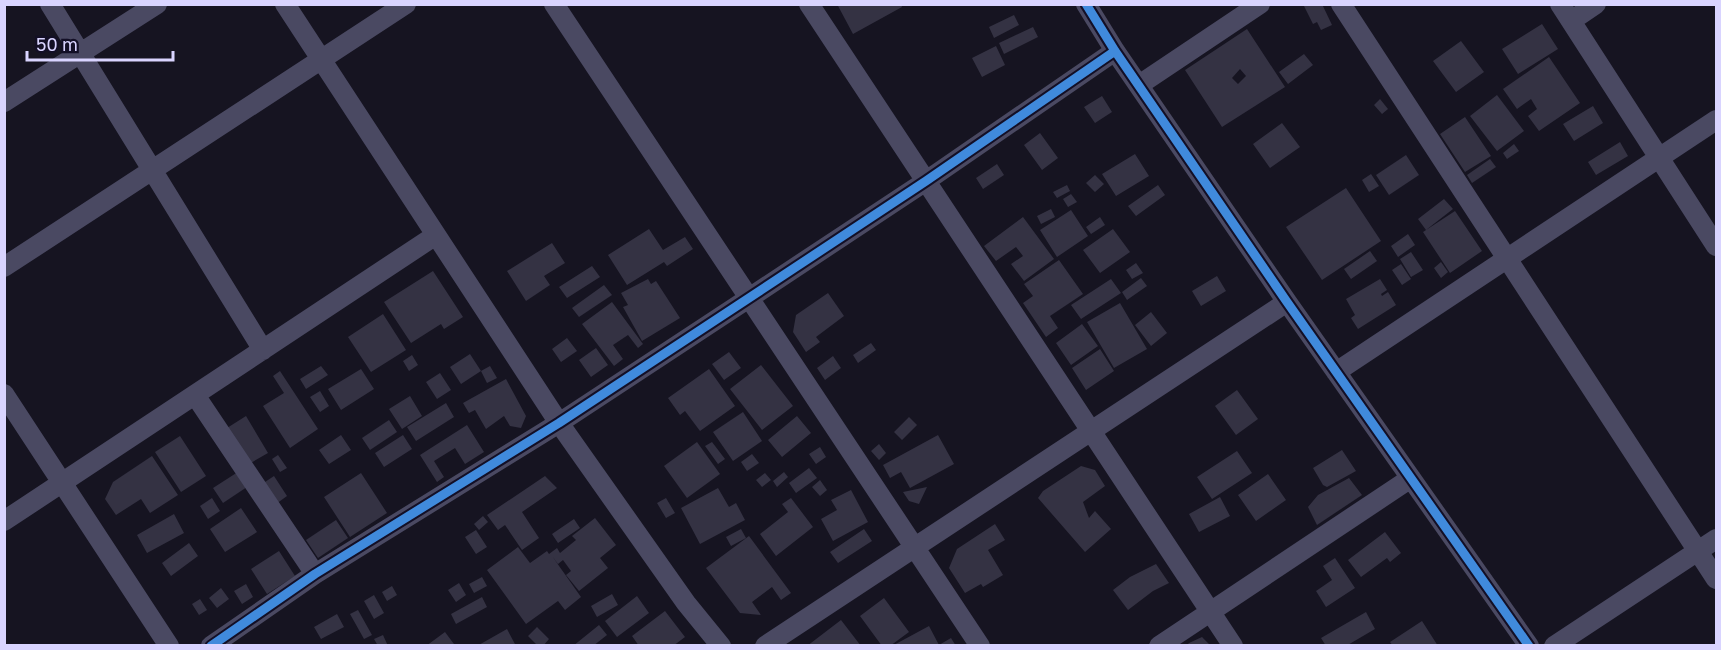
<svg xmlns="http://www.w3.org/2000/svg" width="1721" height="650" font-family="'Golos Text',sans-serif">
<rect width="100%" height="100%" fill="#161421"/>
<path fill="#343243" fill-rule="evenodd" d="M837 4H901L902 7 853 34Z
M1303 4H1322L1332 25 1321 30 1317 22 1313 24Z
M1014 15 1019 25 994 38 989 27Z
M1542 24 1558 49 1518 74 1502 49Z
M1033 27 1038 37 1004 54 999 43Z
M1247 29 1285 87 1222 127 1185 70ZM1240 69 1246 76 1238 84 1232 78Z
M1461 41 1484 72 1456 92 1433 61Z
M996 46 1005 65 982 77 972 58Z
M1304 54 1313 65 1288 84 1279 72Z
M1549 57 1580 103 1539 131 1528 116 1537 109 1531 99 1517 109 1503 89Z
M1497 95 1524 131 1497 151 1470 116Z
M1102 96 1112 112 1095 123 1084 107Z
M1380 99 1388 109 1382 114 1374 105Z
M1593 106 1603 123 1574 141 1563 124Z
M1465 117 1491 156 1465 172 1440 134Z
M1282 123 1300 147 1270 168 1253 144Z
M1040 133 1058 158 1042 170 1024 145Z
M1620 142 1628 156 1596 175 1588 162Z
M1514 144 1519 151 1507 159 1503 153Z
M1135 154 1149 176 1116 196 1102 174Z
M1406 155 1419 175 1389 195 1376 175Z
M1490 159 1496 167 1472 183 1467 175Z
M997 164 1004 175 983 189 976 178Z
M1371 174 1379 186 1369 192 1362 180Z
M1095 175 1104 184 1095 192 1086 183Z
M1067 185 1070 191 1057 198 1053 192Z
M1158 185 1165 195 1136 216 1128 206Z
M1346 188 1381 241 1322 280 1286 227Z
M1071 194 1077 202 1068 207 1063 199Z
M1444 199 1453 209 1426 230 1418 219Z
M1051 209 1055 217 1041 224 1037 216Z
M1071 210 1088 236 1057 257 1040 230Z
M1455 211 1482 251 1450 273 1423 232Z
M1023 217 1054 259 1024 281 1011 264 1023 256 1016 247 996 261 984 246Z
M1100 217 1105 225 1091 234 1086 227Z
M649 229 663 250 685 237 693 249 667 266 664 262 627 285 608 255Z
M1113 229 1130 252 1100 273 1083 250Z
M1408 234 1415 245 1398 257 1391 246Z
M552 243 565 263 544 276 550 285 526 301 507 271Z
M1370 251 1377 261 1351 279 1344 269Z
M1411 252 1423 270 1411 277 1400 259Z
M1059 260 1083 294 1050 316 1058 328 1046 337 1023 303 1033 296 1024 284Z
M1441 262 1448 272 1441 278 1434 268Z
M1136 263 1143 273 1132 279 1126 270Z
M1401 264 1411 279 1402 285 1392 270Z
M592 266 600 277 567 298 559 287Z
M433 271 463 317 444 329 441 324 411 343 384 302Z
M1217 276 1226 291 1201 306 1192 291Z
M1141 278 1147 286 1127 300 1122 292Z
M648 279 651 284 656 281 680 318 642 341 623 307 628 305 621 293Z
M1111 279 1121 293 1081 319 1071 305Z
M1380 279 1387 290 1381 294 1382 296 1388 292 1396 305 1358 329 1351 318 1355 315 1346 299Z
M604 285 612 295 579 317 572 308Z
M828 293 844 316 816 337 820 342 806 352 793 332 796 315Z
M612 302 643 344 638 348 628 335 613 345 623 359 614 366 582 324Z
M1120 303 1147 349 1114 368 1087 322Z
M1151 312 1167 333 1151 346 1135 325Z
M383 314 406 350 371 372 348 337Z
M1082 324 1098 346 1071 365 1056 343Z
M567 338 577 351 561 362 552 349Z
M871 343 876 350 858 363 853 355Z
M596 348 608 365 591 377 579 360Z
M1100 349 1114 371 1086 390 1072 368Z
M729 352 741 368 724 380 712 364Z
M470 354 481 371 461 384 450 367Z
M412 355 418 365 409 371 403 361Z
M833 356 841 368 825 380 817 368Z
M761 365 793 406 762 430 730 389Z
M321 366 328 375 306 389 300 379Z
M490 366 497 378 487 383 481 371Z
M361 369 374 389 341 410 328 389Z
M709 369 735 406 700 431 685 411 680 415 668 398Z
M280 371 318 429 290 448 263 406 284 393 273 376Z
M440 373 451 390 437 399 426 382Z
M506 379 526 416 521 428 510 426 504 416 486 429 475 410 469 413 463 403Z
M1237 390 1258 419 1236 435 1215 406Z
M320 391 329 406 320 412 310 397Z
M410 396 422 416 402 429 389 409Z
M446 403 454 417 416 441 407 427Z
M743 412 762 441 733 461 713 432Z
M246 416 268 453 249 464 227 428Z
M797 416 811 433 782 457 768 440Z
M909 417 917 425 902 440 894 432Z
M389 420 397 432 370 450 362 438Z
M467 425 484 452 465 464 455 448 434 461 444 477 437 482 420 455Z
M341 435 351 450 329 464 319 450Z
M403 435 412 449 384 467 375 453Z
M938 435 954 464 910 488 901 472 890 478 883 465Z
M180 436 206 476 181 492 155 452Z
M697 442 720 474 687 498 664 466Z
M712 442 725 459 718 464 705 446Z
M879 444 886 453 879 460 871 451Z
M820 447 826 457 816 464 809 454Z
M1342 450 1356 471 1327 487 1323 485 1313 468Z
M1237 451 1252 473 1212 499 1197 477Z
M752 454 759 463 747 471 741 462Z
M278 455 287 468 280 472 272 459Z
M152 456 178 495 150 513 141 499 116 515 105 499 113 482Z
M1081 466 1095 470 1105 486 1083 502 1089 518 1095 511 1111 529 1085 552 1038 498 1043 491Z
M809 468 817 478 796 493 789 483Z
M241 470 250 485 223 503 213 488Z
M784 472 788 477 777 487 773 481Z
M361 473 387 513 350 537 324 497Z
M765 473 771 480 762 487 756 480Z
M1268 474 1286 500 1256 521 1238 495Z
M274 476 287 496 276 504 262 484Z
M545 476 557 488 522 512 539 538 522 550 505 525 498 530 487 515Z
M1349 478 1362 495 1317 525 1308 507 1318 495Z
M820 480 827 490 820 496 812 487Z
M927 487 919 504 909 501 903 492Z
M718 488 729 507 736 503 745 520 700 544 681 508Z
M851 490 868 522 833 541 821 519 837 510 831 500Z
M1220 497 1230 516 1199 532 1189 514Z
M212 498 220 511 208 519 200 506Z
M666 498 675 513 666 518 657 503Z
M791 498 813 527 776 556 760 534 788 512 782 504Z
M241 508 257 532 225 552 210 529Z
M174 514 184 533 147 553 137 535Z
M483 516 488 522 479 530 474 524Z
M595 518 616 545 600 558 608 568 579 591 566 575 571 571 563 560 558 564 552 556 581 597 565 610 558 601 526 624 487 570 518 547 530 563 547 551 549 554 557 548 560 553 576 540 572 536Z
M574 519 580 528 558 543 552 534Z
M336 520 348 538 318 558 306 540Z
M995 524 1005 540 988 550 1003 575 983 587 981 584 965 593 949 568 957 549Z
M741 529 746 538 731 546 726 537Z
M864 529 872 541 838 563 830 552Z
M476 530 487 547 476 554 465 537Z
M1385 532 1401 553 1390 562 1387 558 1361 577 1348 560Z
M749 536 791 593 781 600 772 587 752 602 761 615 740 613 706 568Z
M189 543 198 556 171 576 162 563Z
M279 551 295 576 267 594 251 569Z
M1335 558 1355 588 1326 607 1316 591 1332 580 1323 566Z
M1156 564 1169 583 1153 591 1128 610 1113 590 1130 577Z
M482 577 487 586 474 593 469 584Z
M459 583 466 595 456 602 448 590Z
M246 584 253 597 242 604 234 591Z
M392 586 397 595 387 601 382 592Z
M221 588 229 599 217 608 209 598Z
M612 594 618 605 597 617 591 606Z
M374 595 384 613 374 619 364 601Z
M637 596 649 613 617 637 605 621Z
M482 597 487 607 456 624 451 614Z
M884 598 909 632 890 646H882L860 616Z
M200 599 207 610 199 615 192 604Z
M358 610 372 635 364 639 350 614Z
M665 611 685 637 673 646H639L632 636Z
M1366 612 1375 629 1346 646H1326L1321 638Z
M337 614 344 627 321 639 314 627Z
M841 620 861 646H807Z
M1422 621 1438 646H1393L1390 642Z
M599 625 607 635 593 646H573Z
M929 626 939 645 951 638 956 646H892Z
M537 627 549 639 543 646H538L528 636Z
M507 629 516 646H477Z
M445 632 454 644 452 646H426Z
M383 635 388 646H378L374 639Z
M1202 637 1211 646H1186L1189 643Z"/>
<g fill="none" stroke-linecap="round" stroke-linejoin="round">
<path stroke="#4a4962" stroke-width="20" d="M50 4 263 350
M285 4 559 423 686 603 721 646
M554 4 980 646
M809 4 1233 646
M1086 4 1115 51 1287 302 1529 646
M1341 4 1716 579
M1560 4 1716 246
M1571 21 1596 4
M1139 85 1260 4
M4 102 157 4
M4 267 406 4
M1336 372 1716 120
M4 394 169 646
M195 395 315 574
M4 521 436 235
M211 646 315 574 559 423 749 298 926 181 1115 51
M765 646 1287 302
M1159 646 1411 478
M1554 646 1716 539"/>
<g stroke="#130f26" stroke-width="13">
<path id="cycleway" d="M1086 4 1115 51 1287 302 1529 646
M211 646 315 574 559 423 749 298 926 181 1115 51"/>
</g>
<use href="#cycleway" stroke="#408adc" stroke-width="9"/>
</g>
<rect width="1721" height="650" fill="none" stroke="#d9d4ff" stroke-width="12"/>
<path d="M27 51v9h146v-9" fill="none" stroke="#d9d4ff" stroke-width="3"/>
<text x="36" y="51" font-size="18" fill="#d9d4ff" stroke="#130f26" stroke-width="4.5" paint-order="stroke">50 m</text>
</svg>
